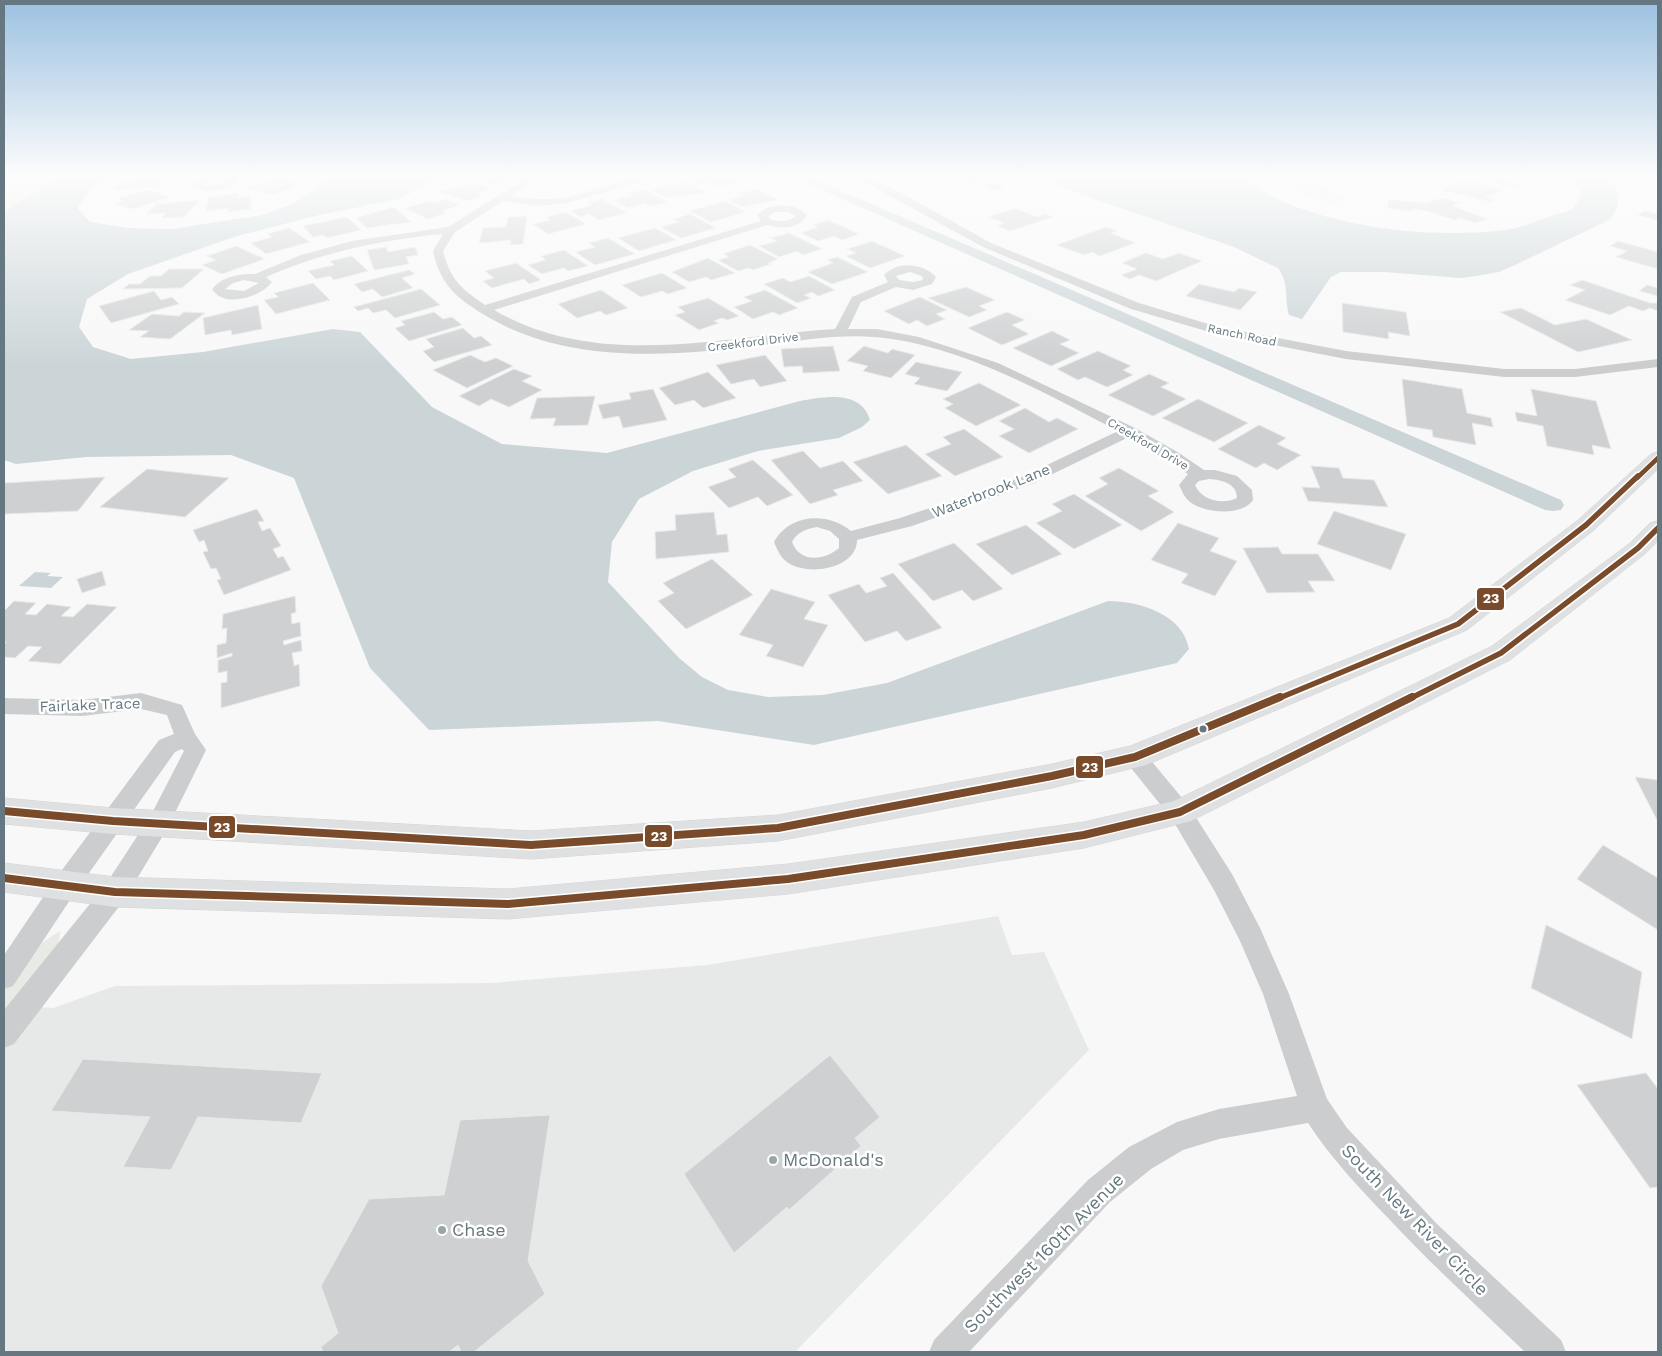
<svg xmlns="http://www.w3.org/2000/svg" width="1662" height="1356" font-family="'Work Sans',sans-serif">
<rect width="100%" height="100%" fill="#f8f8f8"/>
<path fill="#e7e9e8" d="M998 916 1012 955 1044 952 1089 1050 795 1352H4V1034L24 1006 53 1008 115 986 491 983 707 965Z"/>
<path fill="#e8eae5" d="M4 175H55L53 182 4 213Z
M1302 179 1310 180 1345 199 1344 201C1313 204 1307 197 1281 183Z
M60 931 57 965 4 1034V977L15 960Z"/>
<path fill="#cbd5d7" d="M55 175H117L91 189 77 208 90 222 128 228 171 229 262 215 293 204 333 175H444L399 199 319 215 237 236 128 274 87 299 79 327 93 347 131 359 203 352 333 329 360 332 432 407 502 444 607 453 800 401C823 397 861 389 870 420L862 427 839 438 758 451 693 471 639 499 612 542 608 582 679 658 702 677 728 690 768 697 823 695 887 683 1108 601C1139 601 1183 614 1189 649L1177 663 814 745 658 721 429 730 370 668 294 478 231 455 86 457 16 464 4 460V212L53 182Z
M1032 175H1238C1248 181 1257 189 1267 194 1333 228 1431 239 1505 230 1520 228 1534 222 1548 217 1566 211 1576 214 1581 192L1568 175H1605L1619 192 1618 205 1611 219 1515 265 1499 272 1476 276 1461 278 1384 272H1341L1331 277 1302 319 1289 315C1284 298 1290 285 1278 268L1234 247 1077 193Z
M35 572 51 573 47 576 63 577 51 588 19 586Z"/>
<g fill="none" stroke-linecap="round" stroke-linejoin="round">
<path fill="#cbd5d7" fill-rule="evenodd" d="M788 175H804L1561 500 1564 505 1561 510 1553 511 1545 510Z"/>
</g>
<path fill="#ced0d1" stroke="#e8e8e8" d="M166 175 160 181H167L161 187 113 190 123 181 136 180 139 176Z
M472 175H517L498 185 478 181 483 178 470 176Z
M567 175H616L619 176 581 183Z
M707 175H728L742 181 719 187 709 183 700 185 690 180Z
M939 175H993L1000 180 968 184 958 176 944 178Z
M1481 175H1505L1508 182 1519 183 1521 187 1498 185 1496 181 1483 180Z
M281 177 300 182 292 185 297 186 273 195 243 188Z
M1464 179 1506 190 1484 197 1495 200 1490 202 1442 190Z
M684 181 708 193 665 197 651 190Z
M472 183 492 188 477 194 484 195 469 201 437 192Z
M997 183 1005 189 991 191 982 185Z
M643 189 667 202 651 206 645 203 628 208 614 200 632 195 628 193Z
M756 189 779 200 743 207 729 200 743 196 737 194Z
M147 190 171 197 132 209 115 204 123 201 117 199Z
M239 193V198L251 196V209L228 212 229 208 206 211 209 197Z
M1442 198 1460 203 1452 206 1488 219 1475 223 1460 218 1455 220 1427 211 1415 209 1408 211 1387 208 1389 199 1426 203Z
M446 199 460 205 442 211 446 213 428 219 405 208 430 201 434 203Z
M602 199 627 213 599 220 589 214 580 217 571 211 592 205 588 203Z
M200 200 184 217 161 218 166 213 146 214 157 204Z
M725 201 746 212 711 222 690 211Z
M394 207 411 222 367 228 356 218Z
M1015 208 1037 217 1045 214 1053 217 1010 231 997 226 1004 223 989 217Z
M1645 211 1658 214V218L1656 220 1638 215Z
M566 212 586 224 548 234 533 224 551 220 547 217Z
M690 214 716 228 681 238 661 227 679 222 674 219Z
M527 216 523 244 510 245 511 240 479 243 483 228 506 227 508 217Z
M347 217 361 230 327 238 323 235 313 237 303 226Z
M828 220 859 234 842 240 834 236 818 241 801 233 818 227 813 225Z
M1106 227 1117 231 1111 233 1135 243 1100 256 1092 252 1084 255 1057 245Z
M289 228 310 242 266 254 251 243 272 237 267 234Z
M655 228 676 240 639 251 618 238Z
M789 233 822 249 803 255 797 251 779 257 759 246 777 241 771 238Z
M608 238 635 254 595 265 575 252 595 247 589 243Z
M872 241 905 256 870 268 846 256 856 253 847 249Z
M1618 241 1658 252V269L1616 257 1627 251 1610 246Z
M750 245 778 259 768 263 771 264 753 270 749 268 738 271 718 260 729 257 723 254Z
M236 246 265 259 222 274 202 265 216 260 207 256Z
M386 247 388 252 415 247 418 255 406 257 409 264 374 270 367 250Z
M564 250 588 266 568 271 564 268 542 274 528 265 546 260 541 256Z
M1146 253 1163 259 1179 253 1202 261 1156 281 1139 275 1130 279 1121 275 1137 269 1122 263Z
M352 256 368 271 334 280 330 276 316 279 308 271 334 265 330 261Z
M837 257 868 272 832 284 808 272 833 263 827 260Z
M708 258 735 273 711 280 706 277 689 282 672 272Z
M516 263 541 280 529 284 524 279 492 288 483 281 494 278 485 271Z
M169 269H204L182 288 123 289 129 284H140L150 276H161Z
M409 270 415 274 402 278 413 288 382 297 373 289 362 292 354 284Z
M662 273 687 288 668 294 662 291 641 297 622 285Z
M809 276 835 290 818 296 812 292 804 295 811 298 797 303 764 284 783 278 790 282Z
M1582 280 1650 303H1658V311L1650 308 1643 311 1629 306 1610 315 1565 300 1585 290 1570 285Z
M313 283 330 300 276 314 264 300 278 297 274 293Z
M1199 284 1234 292 1239 288 1257 292 1240 310 1186 296Z
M1647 285 1658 288V296L1639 291Z
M966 287 995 300 979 306 987 310 969 317 928 298Z
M421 289 440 305 395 318 386 310 373 313 368 308 358 311 354 307Z
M601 290 628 308 606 315 600 311 577 318 558 304Z
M765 290 798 308 779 315 773 312 753 319 734 307 752 301 744 297Z
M154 291 161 300 172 297 179 304 111 323 99 306Z
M920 297 947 310 936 314 945 319 927 326 917 320 909 324 884 311Z
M708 298 739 316 727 320 722 318 714 321 719 323 699 330 675 315 685 312 678 307Z
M1342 303 1406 312 1410 336 1388 332 1389 339 1343 332Z
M258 305 262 329 232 335 231 330 205 335 203 318Z
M1521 308 1555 325 1586 319 1632 340 1578 352 1500 312Z
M184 312 205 313 170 339 140 337 149 331 129 330 152 314 179 316Z
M434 312 443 319 452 317 462 325 409 341 395 328 405 325 401 321Z
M1007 312 1025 320 1012 325 1029 334 1002 345 968 328Z
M463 328 474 338 481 336 492 345 434 362 423 351 434 347 426 339Z
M1052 331 1070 340 1060 344 1079 353 1051 366 1013 348Z
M833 346 840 371 803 373 802 366 784 367 781 349Z
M864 346 888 353 892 349 915 355 891 378 863 371 868 366 847 361Z
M1098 351 1131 366 1123 370 1133 375 1107 387 1085 377 1078 380 1057 369Z
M470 355 485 362 496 358 513 366 467 388 433 370Z
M765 355 787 381 760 387 754 379 731 384 716 365Z
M916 362 962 372 947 391 914 384 920 378 905 374Z
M514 369 532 376 522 381 542 390 509 407 491 399 479 406 459 396Z
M708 372 736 398 703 408 694 400 675 405 659 388Z
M1149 374 1169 383 1161 387 1186 399 1153 416 1108 395Z
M1402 379 1462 389 1467 413 1491 418 1493 427 1472 423 1476 445 1433 437 1432 430 1407 426Z
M979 383 1021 405 976 426 945 408 953 404 943 399Z
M653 389 667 420 623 428 619 416 603 419 598 405 631 399 629 393Z
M1531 389 1596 401 1611 449 1592 445 1594 455 1547 446 1543 426 1517 421 1515 412 1537 416Z
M595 396 588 425 553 426 556 418 530 419 537 398Z
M1198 399 1248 423 1214 442 1162 418Z
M1025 408 1049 422 1057 418 1078 429 1029 453 999 436 1014 429 999 421Z
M1259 425 1286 438 1277 444 1301 455 1277 470 1264 463 1256 468 1218 449Z
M964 429 1003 457 955 476 925 454 951 444 943 437Z
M906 445 942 476 888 494 853 462Z
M803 451 820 468 843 461 863 481 833 490 838 495 810 504 771 460Z
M753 460 793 495 767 506 758 497 729 508 708 487 736 477 728 469Z
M1311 466 1339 468 1343 478 1374 480 1388 507 1308 501 1302 487 1320 488Z
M1119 468 1159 491 1148 496 1174 512 1141 531 1085 496 1108 484 1099 478Z
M147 469 229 478 185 517 100 507Z
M105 477 78 511 4 514V483Z
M1074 494 1122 525 1074 549 1036 523 1062 511 1052 504Z
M257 509 264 521 258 522 262 531 270 528 281 546 273 549 278 558 283 556 291 570 224 595 217 580 221 579 216 568 211 569 203 552 208 551 204 540 199 542 193 530Z
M1334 511 1406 534 1391 570 1317 544Z
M714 512 717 535 727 534 729 552 656 559 655 532 676 530 675 515Z
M1178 523 1219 538 1210 551 1237 561 1215 596 1181 583 1188 574 1151 560Z
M1026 525 1062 554 1012 575 976 544Z
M954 543 1003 589 973 601 962 590 933 601 898 564Z
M1278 547 1282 554H1318L1335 581H1308L1315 592 1267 593 1243 548Z
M712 559 753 595 686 629 658 601 674 593 663 583Z
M102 571 106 585 82 593 77 579Z
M893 573 942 628 906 641 897 631 865 642 828 595 859 584 866 593 887 586 880 578Z
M771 589 815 602 804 619 828 625 803 667 766 656 773 645 739 635Z
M295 596 296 612 291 614 292 624 300 622 301 636 283 641 284 645 301 640 302 651 292 653 294 666 299 664 300 686 221 708V683L227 682V671L218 673V660L232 656V653L217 658V645L226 643 227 628 222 629 223 614Z
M14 601 36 603 25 614 36 615 47 604 71 607 61 616 73 617 87 604 117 607 60 664 28 661 42 647 28 646 15 658 4 657V645L6 642H4V611Z
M1635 777 1658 780V822Z
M1603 845 1658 878V930L1577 879Z
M1546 925 1642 972 1632 1039 1531 988Z
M830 1055 880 1117 855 1138 861 1146 789 1210 787 1207 734 1253 684 1174Z
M83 1059 322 1073 301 1123 198 1117 171 1170 123 1167 150 1117 51 1111Z
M1646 1073 1658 1089V1187L1650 1188 1577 1085Z
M550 1115 528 1261 545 1294 474 1352H461L458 1345 449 1352H323L321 1347 338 1333 321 1286 369 1199 444 1195 460 1120Z"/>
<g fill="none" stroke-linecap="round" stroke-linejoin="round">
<g stroke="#d4d5d6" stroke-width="1">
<path id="secondary" d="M1658 452V469L1594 530 1467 630 1146 765 1052 788 778 841 531 859 113 834 4 824V798L113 808 531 831 778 815 1052 764 1130 746 1449 618 1578 520 1651 454Z
M1658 521V541L1646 553 1510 660 1191 821 1084 848 788 894 508 919 115 907 4 892V863L115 877 508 889 788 864 1084 822 1174 801 1492 646 1630 543 1650 523Z"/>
</g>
<path fill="#cbcdce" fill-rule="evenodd" d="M208 175 236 176 239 181C228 191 203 195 191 185ZM225 179 229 180 215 185H204L210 181Z
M531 175H542L510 196C530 199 549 201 569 197 600 189 632 174 664 175L567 203 536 206 503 201 455 232 443 251C451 281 461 288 485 305L761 221 757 215C769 202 795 202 807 215 799 229 782 229 767 225L494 310C599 371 722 336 835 329L852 297 888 282 884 275C897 261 921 263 934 275L936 277 932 284 913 290 896 287 861 302 848 329H877L919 337 998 363 1137 429 1179 453 1204 470H1215L1237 476 1252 490 1253 500C1241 517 1204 513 1190 502 1184 497 1182 491 1179 485L1188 474 1129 437 1034 483 912 526 857 540C857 569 807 577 787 562 780 557 777 549 774 542 790 513 828 512 851 531L900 518 1022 477 1118 431C1047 394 971 351 892 339 849 332 806 340 764 345 674 356 569 365 488 317 458 299 441 287 433 251L443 234C381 240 323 252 266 277L272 282C261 297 224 309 212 289 223 276 239 274 255 274L301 255 352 241 448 227ZM788 212 796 216C789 223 780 221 771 220L768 216 776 212ZM910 272 922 276 923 280 913 282 899 280 896 276ZM244 280 259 283 244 291 225 289 233 283ZM1209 479C1221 480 1237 483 1237 498 1223 505 1202 501 1195 485L1199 481ZM817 527 830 531 839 539V548C824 561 800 563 792 542 797 532 806 529 817 527Z
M852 175H864L892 188 991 243 1139 303 1215 326 1346 351 1504 369H1575L1658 359V367L1575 377H1504L1346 359 1213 333 1131 309 983 247Z
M141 693 182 705 195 734 206 750 167 829 124 900 14 1044 4 1048V1010L106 884 151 815 184 751 182 749 175 752 74 894 13 986 4 989V955L56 878 159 740 174 734 167 715 141 709 82 716 4 714V698L82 700Z
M1135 749 1143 751 1188 805 1232 874 1260 928 1289 994 1327 1099 1347 1128 1437 1224 1561 1340 1566 1352H1525C1479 1308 1432 1265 1389 1219 1359 1188 1331 1158 1308 1123L1219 1139 1183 1150 1151 1169 1110 1202 969 1352H929L934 1340 1088 1180 1129 1147 1177 1122 1219 1109 1297 1096 1263 994 1240 941 1214 890 1172 819 1127 763 1124 757 1127 751Z"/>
<use href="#secondary" fill="#dfe0e1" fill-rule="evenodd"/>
<g stroke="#fff" stroke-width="7">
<path id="bus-1-far2" d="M1637 478 1658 458"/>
</g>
<g stroke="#fff" stroke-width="9">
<path id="bus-1-far1" d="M1277 699 1458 624 1586 525 1638 476
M1409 699 1501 653 1638 548 1658 528"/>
</g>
<g stroke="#fff" stroke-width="11">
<path id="bus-1" d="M4 811 113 821 531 845 778 828 1052 776 1135 757 1280 697
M4 878 115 892 508 904 788 879 1084 835 1180 812 1412 697"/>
</g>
<use href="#bus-1-far2" stroke="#7a4b2a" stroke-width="4.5"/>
<use href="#bus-1-far1" stroke="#7a4b2a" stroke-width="5.5"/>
<use href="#bus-1" stroke="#7a4b2a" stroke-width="8"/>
</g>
<linearGradient id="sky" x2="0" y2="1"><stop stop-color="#9cc1e1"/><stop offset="0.48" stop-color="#fcfcfc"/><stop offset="1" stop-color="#fcfcfc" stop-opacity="0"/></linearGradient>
<rect width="1662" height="365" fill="url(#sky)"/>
<circle fill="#657881" stroke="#fff" stroke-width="2" cx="1203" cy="729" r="4.5"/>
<g fill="#98a5ab" stroke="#fff" stroke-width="2">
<circle cx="773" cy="1160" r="5"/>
<circle cx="442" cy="1230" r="5"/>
</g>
<g text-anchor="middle" stroke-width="5" stroke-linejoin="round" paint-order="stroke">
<g font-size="12" fill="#657881" stroke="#fff">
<text transform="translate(1242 335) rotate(12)" y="4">Ranch Road</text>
<text transform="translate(753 342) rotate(-7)" y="4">Creekford Drive</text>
<text transform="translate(1148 444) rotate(30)" y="4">Creekford Drive</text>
</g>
<g font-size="15" fill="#657881" stroke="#fff">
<text transform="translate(991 491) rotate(-21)" y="5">Waterbrook Lane</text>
<text transform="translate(90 705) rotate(-2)" y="5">Fairlake Trace</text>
</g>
<g font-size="18" fill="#657881" stroke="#fff" text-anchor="start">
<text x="783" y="1166">McDonald's</text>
<text x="452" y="1236">Chase</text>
</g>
<g font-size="18" fill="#657881" stroke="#fff">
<text transform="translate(1415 1220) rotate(46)" y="6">South New River Circle</text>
<text transform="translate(1044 1253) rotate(-45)" y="6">Southwest 160th Avenue</text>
</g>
</g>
<g stroke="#fff" stroke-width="2">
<rect x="1476" y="587" width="29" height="24" rx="5" fill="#7a4b2a"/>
<rect x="1075" y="755" width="29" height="24" rx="5" fill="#7a4b2a"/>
<rect x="208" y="815" width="28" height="24" rx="5" fill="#7a4b2a"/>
<rect x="644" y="824" width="29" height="24" rx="5" fill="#7a4b2a"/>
</g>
<g font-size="14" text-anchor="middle" font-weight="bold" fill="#fff">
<text x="1491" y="603">23</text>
<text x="1090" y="772">23</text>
<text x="222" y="832">23</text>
<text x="659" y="841">23</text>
</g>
<rect width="1662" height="1356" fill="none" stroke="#657881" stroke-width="10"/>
</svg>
